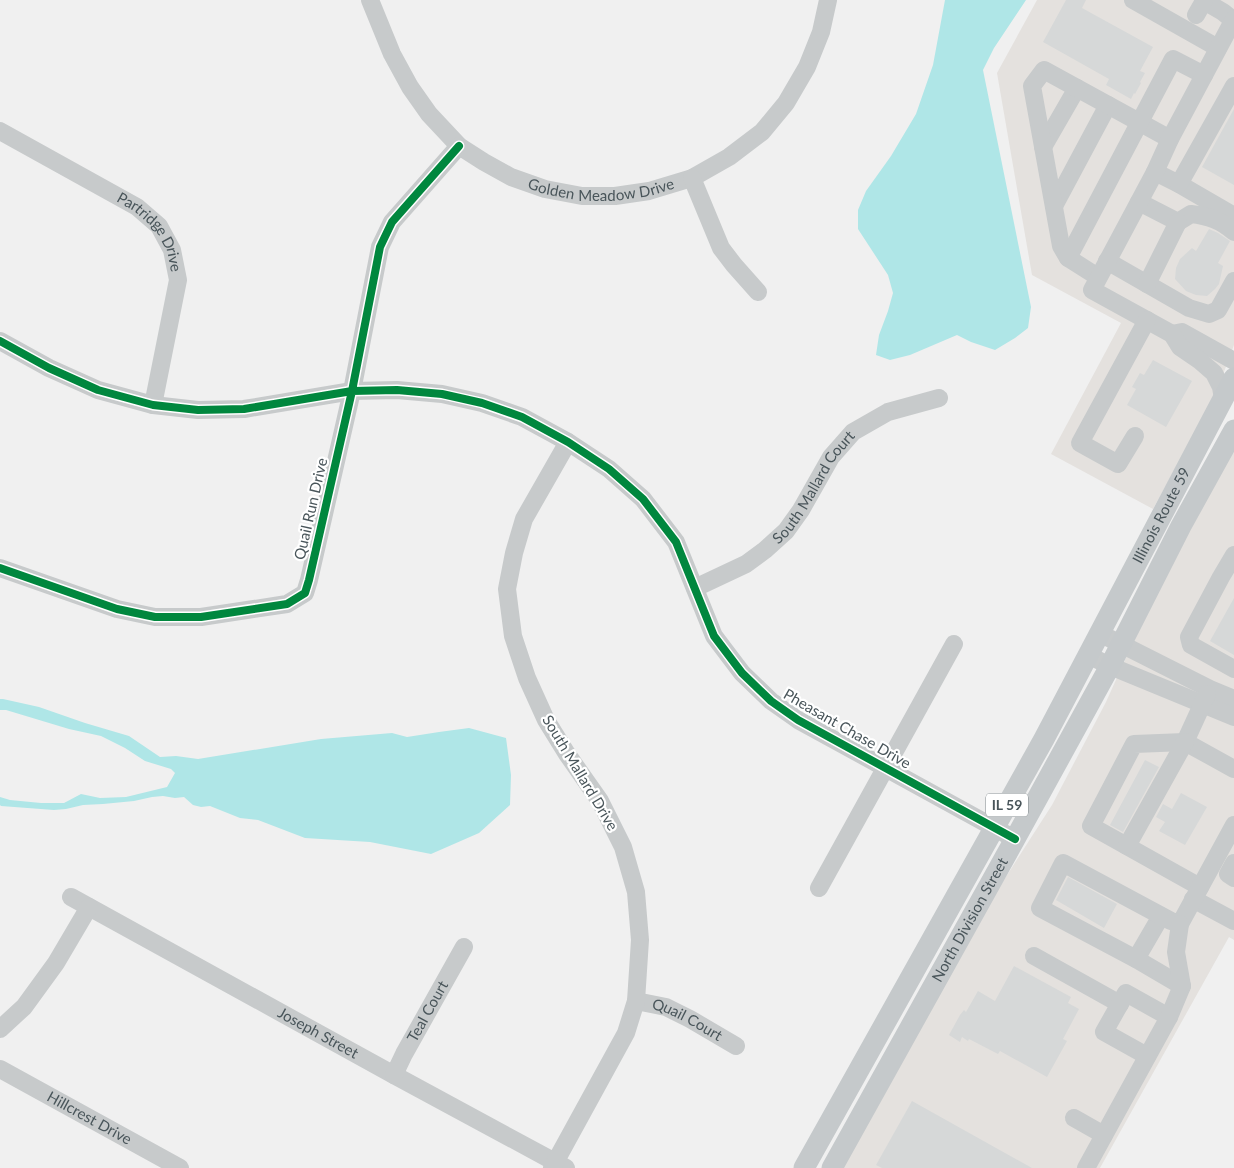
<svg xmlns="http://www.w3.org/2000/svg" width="1234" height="1168" font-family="Lato,sans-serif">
<rect width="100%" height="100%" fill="#f0f0f0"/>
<path fill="#e4e1de" d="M1037 0H1234V345L1215 396 1153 509 1051 454 1121 323 1032 275 997 73Z
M1234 448V940L1229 937 1100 1168H840L984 911 1052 805 1106 702 1150 604Z"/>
<path fill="#afe6e7" d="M945 0H1026L994 48 983 70 1031 307 1028 328 1015 338 995 350 971 342 957 335 910 355 890 360 876 355 879 335 888 311 893 293 888 275 858 229V210L866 191 891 156 916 114 933 65Z
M0 699H3L39 707 85 723 129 736 160 757 176 756 198 759 321 739 392 733 407 737 439 732 469 728 506 738 511 775 510 805 479 833 431 854 370 842 305 838 258 820 240 818 210 806 201 807 193 805 184 797 175 798 163 796 152 797 134 801 103 804 83 805 66 809 54 810 1 806 0 805V797L10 800 41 803H64L81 794 100 798 126 797 167 787 175 773 171 769 145 761 125 748 101 736 69 729 6 710H0Z"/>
<path fill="#d6d8d8" d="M1066 0H1086L1082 8 1153 47 1140 71 1145 73 1140 82 1141 83 1135 94 1134 93 1131 99 1106 85 1109 79 1043 42Z
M1234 109V185L1202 167Z
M1209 229 1218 233 1230 241 1218 263 1223 266 1219 284 1215 289 1207 296 1196 295 1186 291 1175 279 1176 268 1180 259 1192 248 1196 251Z
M1153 360 1192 381 1166 427 1127 405 1136 389 1132 387 1140 373 1144 375Z
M1234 598V655L1210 641Z
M1145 760 1159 767 1123 832 1110 825Z
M1181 793 1207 807 1185 845 1159 831 1165 822 1156 817 1163 804 1172 809Z
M1068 877 1117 904 1104 928 1056 900Z
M1014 966 1071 997 1068 1003 1079 1009 1063 1039 1067 1041 1047 1077 1000 1051 998 1054 969 1039 968 1041 962 1037 960 1042 949 1035 960 1015 964 1010 966 1012 978 991 995 1001Z
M912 1101 1032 1168H882L876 1165Z"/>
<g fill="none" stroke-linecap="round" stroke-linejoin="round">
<g stroke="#c7cacb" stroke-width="18">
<path id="s1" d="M370 0 392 54 410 87 429 114 459 146 484 162 511 177 545 189 582 196H615L649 191 692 178 729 157 762 132 786 103 807 67 821 32 828 0"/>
<path d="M1133 0 1218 48"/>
<path d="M1205 0 1204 1 1223 12 1234 21"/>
<path d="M1196 15 1204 1"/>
<path id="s2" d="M0 131 137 207 159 226 172 250 178 280 153 405"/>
<path d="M1043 147 1077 88"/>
<path d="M1155 172 1179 184 1234 216"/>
<path d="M692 178 721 248 734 265 758 292"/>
<path d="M1179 184 1234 86"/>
<path d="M1139 202 1178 222 1191 214C1208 216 1221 220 1234 232"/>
<path d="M1054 206 1108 105"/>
<path d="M1068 258 1061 246 1032 86 1044 70 1170 139"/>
<path d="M1107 261 1189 308 1209 314 1218 310 1234 281"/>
<path d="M1098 277 1068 258 1173 59 1204 75"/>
<path d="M1147 284 1178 222"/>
<path d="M1172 334 1182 332 1234 361"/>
<path d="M0 341 49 368 98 390 153 405 198 410 244 409 352 391 397 390 442 394 482 403 522 417 568 442 609 469 643 499 676 542 714 636 742 673 771 701 798 720 1015 839"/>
<path d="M1223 399 1221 387 1214 373 1199 360 1180 347 1172 334 1092 290 1155 172 1170 139 1234 19"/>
<path d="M1135 436 1118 464 1080 443 1147 320"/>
<path d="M1234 555 1221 577 1189 637 1191 645 1234 669"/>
<path d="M0 568 117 609 155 617H201L287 604 305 593 309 580 352 391 380 247 392 222 459 146"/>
<path id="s3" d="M695 588 746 564 765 550 786 531 801 510 831 457 853 432 888 412 939 398"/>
<path d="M1099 633 1210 689 1234 699"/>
<path d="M1088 655 1110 666 1234 717"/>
<path d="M1207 694 1185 742 1234 769"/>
<path d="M1185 742 1134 744 1091 826 1200 887"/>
<path d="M1127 846 1185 742"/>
<path d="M1234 863 1228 874 1234 878"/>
<path d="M819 888 954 644"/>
<path id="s4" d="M71 897 394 1075 566 1168"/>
<path d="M1193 899 1234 921"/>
<path d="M1034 956 1120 1004"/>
<path d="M1136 959 1161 916"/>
<path d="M1182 986 1136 959 1040 908 1063 863 1171 921 1180 924 1234 825"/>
<path id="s5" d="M636 1001 666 1007 690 1019 736 1046"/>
<path d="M0 1029 24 1007 56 963 89 907"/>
<path d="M1147 1056 1104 1032 1126 993 1169 1017"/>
<path id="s6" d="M0 1069 180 1168"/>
<path id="s7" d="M394 1075 404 1054 464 947"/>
<path d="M1074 1118 1104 1135"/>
<path d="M552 1168 626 1033 636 1001 640 940 636 892 623 847 600 801 567 754 546 720 527 678 513 636 507 589 514 553 524 519 568 442"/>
<path d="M1086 1168 1169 1017 1182 986 1176 952 1180 924"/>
</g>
<g stroke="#c5c9cb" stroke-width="21">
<path id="s8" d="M804 1168 1044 739 1234 378"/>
<path id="s9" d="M832 1168 1015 839 1110 666 1181 526 1234 430"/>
</g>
<g stroke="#fff" stroke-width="11">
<path id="cycleway" d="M0 341 49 368 98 390 153 405 198 410 244 409 352 391 397 390 442 394 482 403 522 417 568 442 609 469 643 499 676 542 714 636 742 673 771 701 798 720 1015 839
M0 568 117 609 155 617H201L287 604 305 593 309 580 352 391 380 247 392 222 459 146"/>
</g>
<use href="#cycleway" stroke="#00873e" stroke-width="8"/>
</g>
<g text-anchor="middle" stroke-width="4.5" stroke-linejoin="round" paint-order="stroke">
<rect fill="#fff" stroke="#80888c" stroke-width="1" x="986" y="793.5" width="42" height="23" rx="4"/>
<g font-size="14" font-weight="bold" fill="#49555a">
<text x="1007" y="810">IL 59</text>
</g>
<g font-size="15" fill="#49555a" stroke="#fff">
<text dy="5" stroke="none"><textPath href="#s1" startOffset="326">Golden Meadow Drive</textPath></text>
<text dy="5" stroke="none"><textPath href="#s2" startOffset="185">Partridge Drive</textPath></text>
<text dy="5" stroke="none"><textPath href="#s3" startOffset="160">South Mallard Court</textPath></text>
<text transform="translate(311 509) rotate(-77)" y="5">Quail Run Drive</text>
<text dy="5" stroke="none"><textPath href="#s8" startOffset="744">Illinois Route 59</textPath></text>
<text transform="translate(847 729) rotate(30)" y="5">Pheasant Chase Drive</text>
<text transform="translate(580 773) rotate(59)" y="5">South Mallard Drive</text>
<text dy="5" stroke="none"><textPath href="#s9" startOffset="284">North Division Street</textPath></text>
<text dy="5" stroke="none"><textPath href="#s7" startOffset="72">Teal Court</textPath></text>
<text dy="5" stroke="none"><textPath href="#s5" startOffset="55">Quail Court</textPath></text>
<text dy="5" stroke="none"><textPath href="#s4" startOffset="282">Joseph Street</textPath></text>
<text dy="5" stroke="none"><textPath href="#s6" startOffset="102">Hillcrest Drive</textPath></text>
</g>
</g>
</svg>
